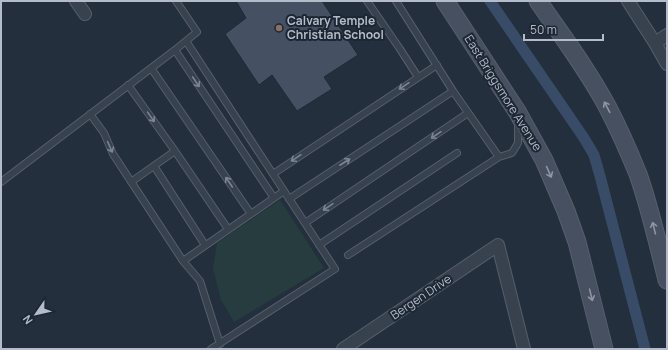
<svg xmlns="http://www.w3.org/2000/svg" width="668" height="350" font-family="Manrope,sans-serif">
<rect width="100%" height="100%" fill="#242f3e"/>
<path fill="#263c3f" d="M280 200 324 268 234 322 221 300 213 269 217 243Z"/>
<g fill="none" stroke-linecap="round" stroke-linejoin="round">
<path stroke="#394c67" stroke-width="11" d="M490 1 584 138 594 155 600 176 645 349"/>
</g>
<path fill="#455162" stroke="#1f2835" d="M236 1H322L358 55 324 77 332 89 297 111 272 75 259 85 225 34 246 18Z"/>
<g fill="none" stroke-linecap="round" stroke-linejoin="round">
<g stroke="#565f6c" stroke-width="8">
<path id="lane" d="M367 1 400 49 418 77
M396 1 453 91 499 157
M186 41 335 269 211 349
M175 50 274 198
M151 68 251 214
M128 85 175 151 228 229
M90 114 104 133 113 154 183 261 200 281 220 344
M154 166 205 245
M273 174 437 65
M1 182 175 50 197 32 176 1
M131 182 175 151
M289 199 453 91
M305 223 468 113
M319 245 457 153
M348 255 499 157 512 153 518 143V123
M183 261 284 191"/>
</g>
<g stroke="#565f6c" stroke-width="14">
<path id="street" d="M76 1 85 14
M628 1 655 43 667 64
M655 43 667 35
M343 349 498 245 524 349"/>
</g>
<g stroke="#565f6c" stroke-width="19">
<path id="secondary" d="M445 1 518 113 544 160 566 211 577 242 604 349
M538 1C562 36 588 70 608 108 619 129 629 152 638 174 650 208 658 244 667 280"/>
</g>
<use href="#lane" stroke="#38414e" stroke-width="6"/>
<use href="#street" stroke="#38414e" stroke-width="12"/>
<use href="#secondary" stroke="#465061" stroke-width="17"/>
</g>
<defs><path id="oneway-shaft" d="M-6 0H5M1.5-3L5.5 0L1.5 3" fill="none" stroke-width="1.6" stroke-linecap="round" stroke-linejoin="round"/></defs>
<g stroke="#7c8592">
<use href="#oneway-shaft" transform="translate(196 82) rotate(56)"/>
<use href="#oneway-shaft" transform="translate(404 86) rotate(146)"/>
<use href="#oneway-shaft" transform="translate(151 117) rotate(55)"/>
<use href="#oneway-shaft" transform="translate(436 135) rotate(146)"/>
<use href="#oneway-shaft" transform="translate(110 147) rotate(66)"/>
<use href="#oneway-shaft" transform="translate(296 158) rotate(146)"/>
<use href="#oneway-shaft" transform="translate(345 162) rotate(-33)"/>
<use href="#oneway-shaft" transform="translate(229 182) rotate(-124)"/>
<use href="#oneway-shaft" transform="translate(328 207) rotate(146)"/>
</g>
<g stroke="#8e96a5">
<use href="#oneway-shaft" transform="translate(607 107) rotate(-118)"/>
<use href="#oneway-shaft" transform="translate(549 172) rotate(66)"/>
<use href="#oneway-shaft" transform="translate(654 228) rotate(-104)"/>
<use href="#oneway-shaft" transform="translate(591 295) rotate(76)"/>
</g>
<circle fill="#8d6e63" stroke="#1d2633" stroke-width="1.5" cx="279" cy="28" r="4"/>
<g text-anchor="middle" stroke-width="4" stroke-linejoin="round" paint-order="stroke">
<g font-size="12" font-weight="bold" fill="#b4bcc9" stroke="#1d2633" text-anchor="start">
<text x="287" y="25">Calvary Temple<tspan x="287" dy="14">Christian School</tspan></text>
</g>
<g font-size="12" fill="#b4bcc9" stroke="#1d2633">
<text transform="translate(503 93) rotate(58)" y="4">East Briggsmore Avenue</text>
<text transform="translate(421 297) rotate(-34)" y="4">Bergen Drive</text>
</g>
</g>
<rect width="668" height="350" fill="none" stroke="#b4bcc9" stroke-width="4"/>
<g transform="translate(36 314) rotate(236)" stroke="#1d2633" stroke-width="3" paint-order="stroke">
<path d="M0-3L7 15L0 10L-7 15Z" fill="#b4bcc9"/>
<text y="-6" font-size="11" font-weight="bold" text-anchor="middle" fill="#b4bcc9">N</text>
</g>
<path d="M524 34v6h79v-6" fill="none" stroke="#b4bcc9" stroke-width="2"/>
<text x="530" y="34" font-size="12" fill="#b4bcc9" stroke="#1d2633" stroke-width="3" paint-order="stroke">50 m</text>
</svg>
